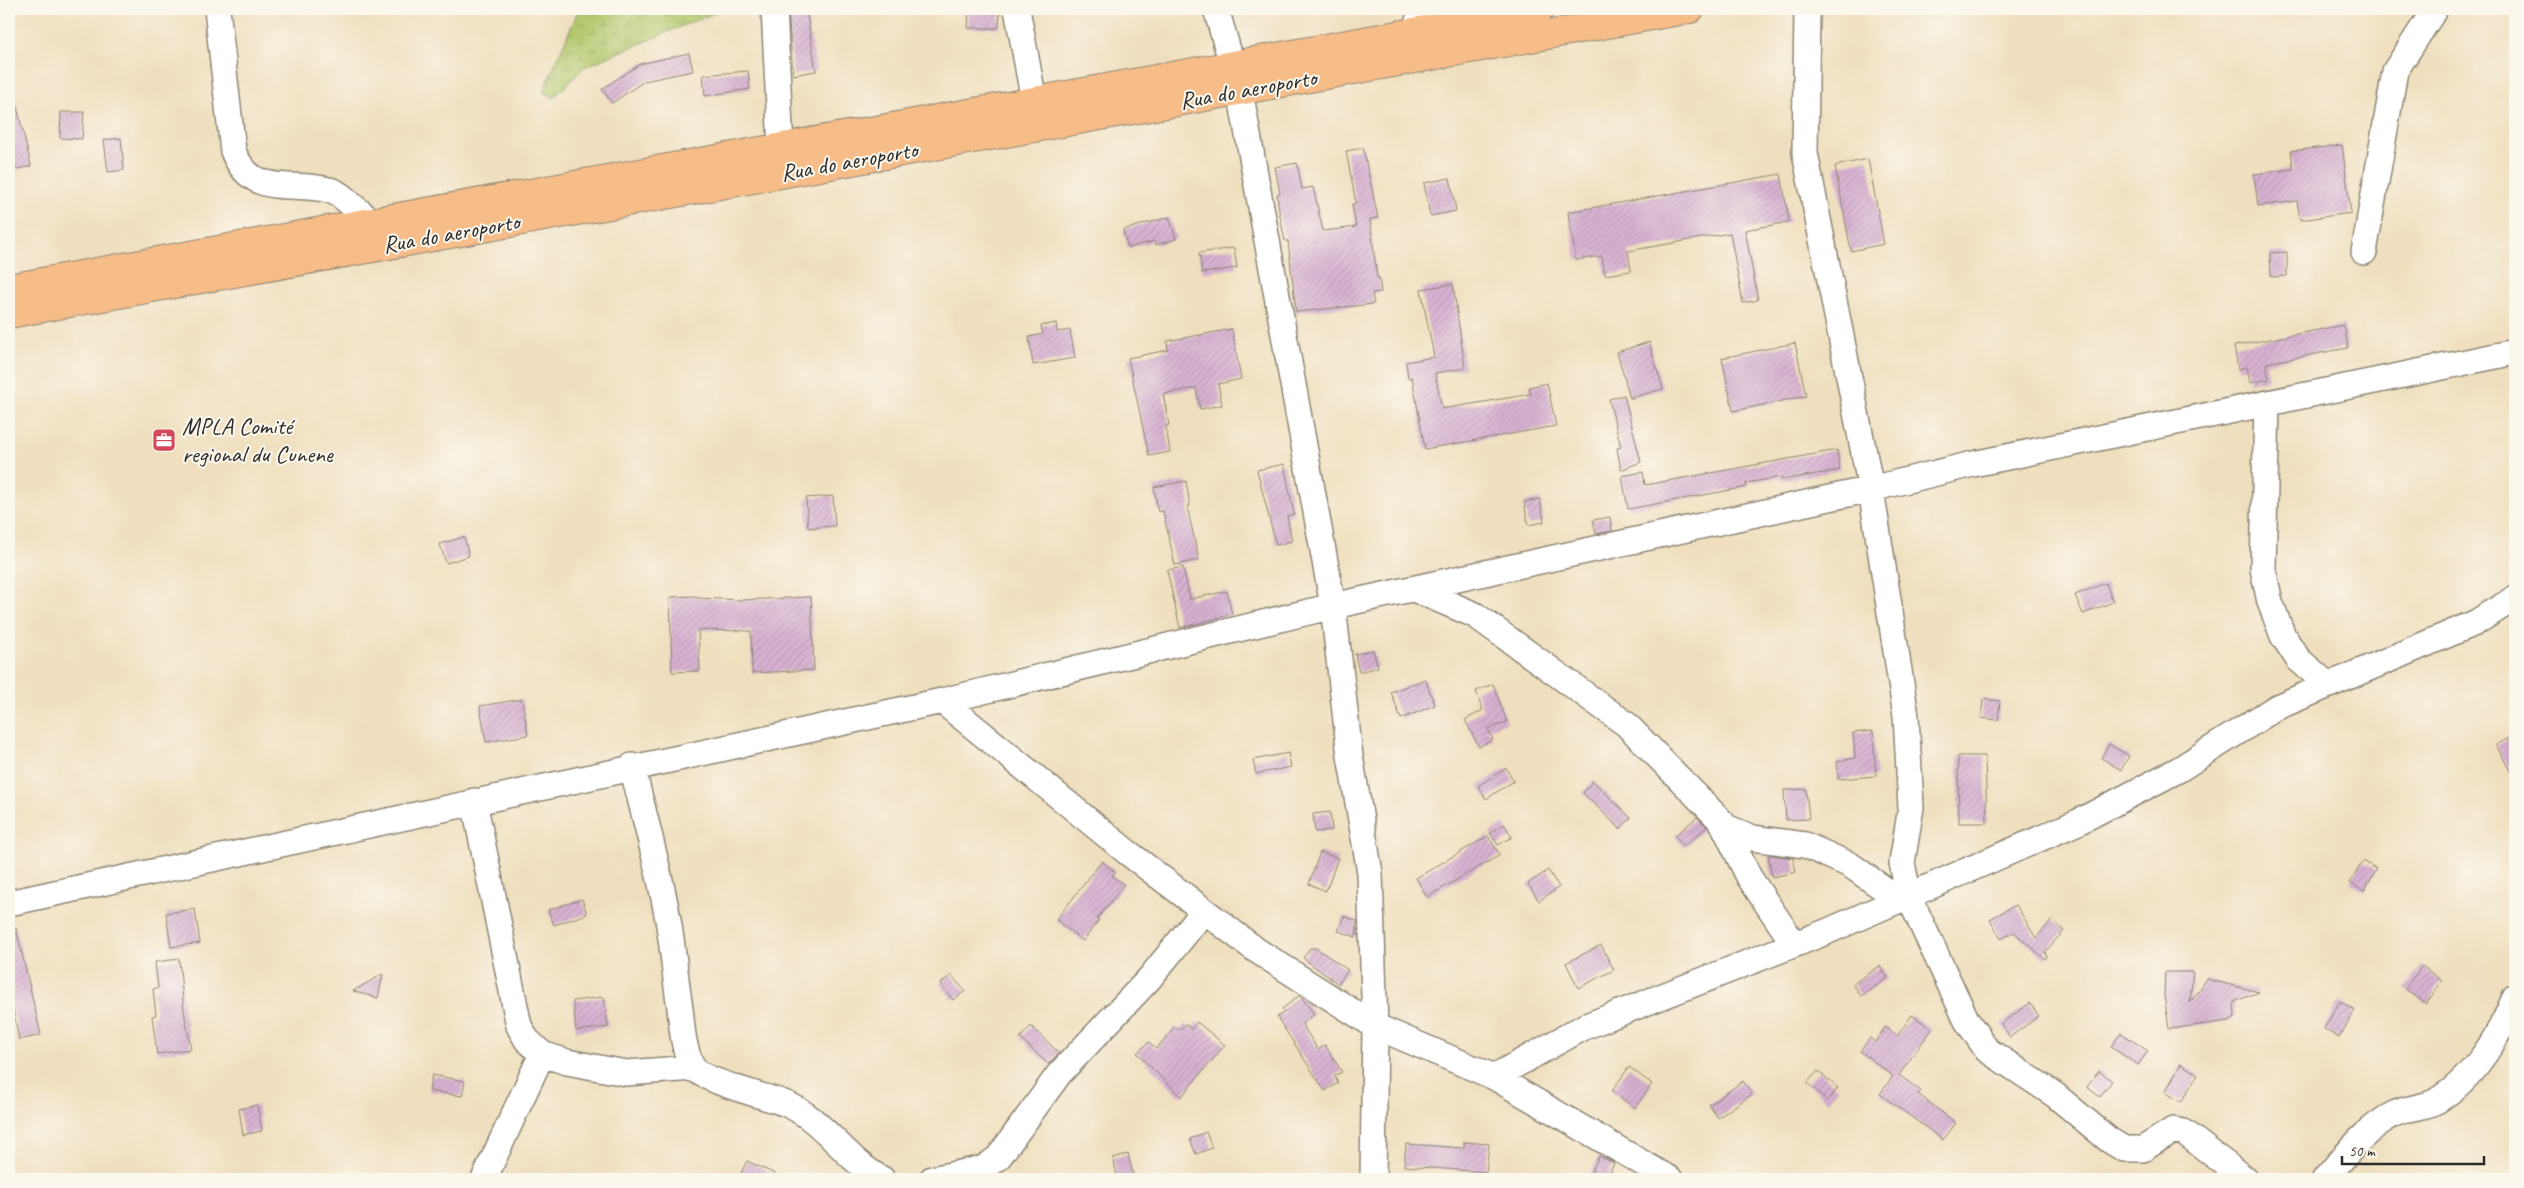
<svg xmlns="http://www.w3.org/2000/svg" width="2524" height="1188" font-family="Caveat,sans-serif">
<defs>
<pattern id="wetland-marsh" width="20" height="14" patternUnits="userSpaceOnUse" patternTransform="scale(1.25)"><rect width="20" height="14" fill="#b2c86c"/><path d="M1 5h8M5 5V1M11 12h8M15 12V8" fill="none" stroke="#99ac5e"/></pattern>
<pattern id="building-hatch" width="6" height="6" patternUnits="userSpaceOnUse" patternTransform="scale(1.25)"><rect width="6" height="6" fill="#d8b2d2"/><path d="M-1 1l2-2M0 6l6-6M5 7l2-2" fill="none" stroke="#ba99b4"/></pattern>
</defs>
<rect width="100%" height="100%" fill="#fbf7ec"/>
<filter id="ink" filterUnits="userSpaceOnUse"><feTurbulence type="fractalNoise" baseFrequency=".02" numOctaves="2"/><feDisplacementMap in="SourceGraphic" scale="10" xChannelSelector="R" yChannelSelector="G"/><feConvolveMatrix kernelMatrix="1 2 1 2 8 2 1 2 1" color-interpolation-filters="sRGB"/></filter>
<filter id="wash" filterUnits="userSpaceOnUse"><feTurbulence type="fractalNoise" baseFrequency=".0096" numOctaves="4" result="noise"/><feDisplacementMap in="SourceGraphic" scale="20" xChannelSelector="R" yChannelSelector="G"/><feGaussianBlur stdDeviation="1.12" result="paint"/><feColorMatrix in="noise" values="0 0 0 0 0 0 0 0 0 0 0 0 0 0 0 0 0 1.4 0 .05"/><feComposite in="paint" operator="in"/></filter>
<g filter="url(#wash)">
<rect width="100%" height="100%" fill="#efdfbe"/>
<path fill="url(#wetland-marsh)" stroke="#6e7a4c" d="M579 9H723L584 67 554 98 543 92Z"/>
<g id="blocks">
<path fill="url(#building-hatch)" d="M788 9H806L816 71 793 75Z
M969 9H1000L999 28H968Z
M689 53 693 71 644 81 612 103 602 89 640 64Z
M748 71 750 89 705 96 703 75Z
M15 98 31 166 14 170 9 148V99Z
M61 112H84L82 139 60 138Z
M121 138 124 170 108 172 104 140Z
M2342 145 2351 213 2300 220 2297 201 2258 206 2254 174 2293 169 2291 151Z
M1363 148 1378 218 1370 219 1377 278 1379 277 1381 292 1372 293 1374 304 1296 312 1288 241H1285L1279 211 1277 194 1280 193 1275 167 1297 163 1302 189 1313 187 1323 231 1356 227 1352 204 1356 203 1346 151Z
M1868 159 1884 244 1851 251 1835 166Z
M1781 174 1789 222 1745 230 1758 300 1743 303 1730 233 1628 251 1631 271 1605 275 1602 256 1576 260 1568 212Z
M1450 178 1456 211 1430 216 1424 183Z
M1169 217 1176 239 1156 245 1154 241 1128 248 1123 230Z
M1234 248 1237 268 1202 273 1199 253Z
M2287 252V276L2271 277 2270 253Z
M1453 284 1465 368 1435 373 1442 409 1531 394 1529 387 1547 383 1556 426 1425 449 1412 377 1408 378 1406 362 1434 357 1421 289Z
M1056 323 1057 332 1070 330 1075 358 1033 365 1029 337 1043 334 1041 326Z
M2344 325 2348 348 2266 363 2269 379 2250 383 2247 367 2238 369 2234 346Z
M1232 329 1241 379 1218 384 1222 405 1200 409 1196 388 1163 394 1169 425 1166 426 1170 452 1149 456 1128 358 1168 350 1167 341Z
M1649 342 1663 389 1630 398 1617 352Z
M1795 343 1806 396 1733 411 1722 358Z
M1624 395 1641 462 1621 470 1617 448 1621 447 1609 399Z
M1837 450 1840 470 1782 480 1781 477 1746 483 1747 487 1628 509 1622 476 1643 472 1645 485Z
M1284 464 1294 514 1287 516 1292 541 1276 545 1257 470Z
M1186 481 1190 506H1187L1199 560 1175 565 1163 511 1158 512 1154 487Z
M833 496 835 526 808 528 806 498Z
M1540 499 1544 522 1528 525 1524 502Z
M1610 517 1612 531 1596 534 1593 520Z
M464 537 469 556 446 563 440 544Z
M1183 567 1190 599 1227 591 1232 614 1180 628 1167 570Z
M2106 583 2113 602 2083 614 2075 595Z
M697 596V598L742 600 811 597 814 670 752 673 751 631 698 630 700 671 672 672 670 597Z
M1373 650 1378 667 1359 672 1355 654Z
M1425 679 1435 705 1401 719 1391 692Z
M1493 684 1507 722 1488 729 1493 739 1479 747 1465 720 1483 710 1476 691Z
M522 699 528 735 486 742 480 706Z
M1983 699 2000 701 1998 720 1981 718Z
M1873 731 1876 776 1838 779 1837 762 1855 758 1853 733Z
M2515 735V780L2496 745Z
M2109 744 2129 756 2121 770 2101 758Z
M1288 753 1291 767 1256 774 1253 760Z
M1958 756H1985L1987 823H1959Z
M1506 768 1514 781 1486 799 1478 786Z
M1593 781 1631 818 1620 829 1583 793Z
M1806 789 1809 819 1786 820 1784 790Z
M1330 812 1332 830 1315 832 1313 814Z
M1697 817 1707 827 1684 847 1675 836Z
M1504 824 1512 837 1498 845 1490 833Z
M1488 836 1500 855 1427 897 1416 878Z
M1320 852 1338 858 1326 891 1309 884Z
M1771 855 1793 858 1796 872 1772 877 1768 856Z
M1102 861 1115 872 1112 876 1124 884 1097 919 1099 920 1083 941 1056 920Z
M2363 861 2377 869 2364 891 2350 883Z
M1548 870 1559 887 1539 901 1528 884Z
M582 899 587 914 554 925 548 910Z
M2016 905 2036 938 2052 920 2064 931 2045 952 2047 957 2045 959 2014 932 2001 939 1990 919Z
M195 909 200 943 171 947 166 913Z
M1344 916 1357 921 1356 937 1338 931Z
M16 928 41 1035 19 1040 9 987V929Z
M1601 945 1614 970 1578 988 1566 963Z
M1310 948H1316L1348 970 1338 984 1303 958Z
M179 959 184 1011 191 1049 157 1054 152 1016 156 1015 153 989 158 988 155 962Z
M1880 966 1888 978 1861 996 1853 984Z
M2422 966 2442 981 2426 1004 2405 989Z
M2165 972H2193L2190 1003 2207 979 2259 992 2234 1002 2235 1017 2229 1021 2169 1029 2164 995Z
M383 974 378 998 353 991Z
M951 975 965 991 953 1000 940 984Z
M1300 995 1314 1014 1302 1024 1318 1050 1325 1045 1342 1072 1334 1076 1338 1083 1325 1091 1277 1017 1285 1012 1282 1009Z
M604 997 608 1027 576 1031 573 1001Z
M2340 1001 2355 1010 2339 1038 2324 1029Z
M2030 1003 2039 1016 2010 1037 2001 1024Z
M1912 1015 1932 1029 1899 1075 1921 1091 1918 1094 1956 1123 1943 1140 1880 1094 1893 1076 1860 1051 1870 1038 1875 1042 1885 1027 1897 1036Z
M1197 1022 1225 1045 1181 1097 1137 1053 1149 1042 1156 1049 1175 1027 1180 1030 1185 1024 1191 1029Z
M1031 1026 1059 1053 1048 1064 1020 1038Z
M2121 1033 2148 1051 2138 1065 2111 1047Z
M2181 1064 2198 1074 2181 1102 2165 1092Z
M1629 1067 1652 1084 1635 1108 1612 1091Z
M1818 1071 1838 1088 1828 1101 1807 1083Z
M2099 1071 2112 1081 2100 1097 2087 1087Z
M432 1075 465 1081 462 1096 429 1091Z
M1743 1081 1752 1094 1718 1118 1709 1105Z
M257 1105 262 1131 243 1135 239 1109Z
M1206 1132 1212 1148 1196 1154 1190 1139Z
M1464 1142 1489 1144 1486 1172 1404 1166 1406 1144 1464 1148Z
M1128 1154 1134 1179H1118L1113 1158Z
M1599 1156 1614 1163 1607 1179H1588Z
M747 1161 786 1179H738Z"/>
</g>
</g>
<g filter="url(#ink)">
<use href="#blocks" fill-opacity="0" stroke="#8d8574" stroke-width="1"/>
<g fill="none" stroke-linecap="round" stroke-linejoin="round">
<g stroke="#8d8574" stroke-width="28">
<path id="minor" d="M217 9 233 151C252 199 290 180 329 190 339 192 347 201 354 207 368 218 371 220 375 237
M774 9 781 147
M1017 9 1034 101
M1216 9 1240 91 1333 606 1350 756 1370 873 1375 1026 1373 1179
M1807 9 1805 153 1871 489 1906 716 1911 807 1902 863 1909 897 1967 1021 1987 1050 2055 1095 2109 1140 2124 1149H2143L2173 1130 2184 1132 2245 1179
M1414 31 1423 9
M2364 252 2395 71 2435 9
M2267 404 2263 569 2270 602 2283 636 2298 659 2328 685
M1414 589 1475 615 1626 724 1722 822 1749 877 1794 944
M942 701 1127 852 1256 950 1375 1026 1494 1077 1670 1179
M632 766C644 815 658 865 667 914 673 945 675 977 680 1008 682 1027 683 1050 693 1067 701 1080 767 1097 784 1103 823 1118 845 1160 882 1179
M474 801 519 1026 527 1040 542 1054 567 1062 626 1073 694 1068
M1724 826 1752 838 1805 845 1850 865 1900 900
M9 903 942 701 1333 606 1871 489 1973 464 2515 352
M1494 1077 1584 1027 1826 932 2078 822 2178 770 2277 707 2475 623 2515 598
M484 1179 542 1054
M932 1179 984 1168 998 1158 1059 1074 1149 979 1204 911
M2325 1179C2345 1156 2366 1128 2394 1114 2408 1107 2426 1108 2438 1100 2474 1078 2500 1035 2515 997"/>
</g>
<g stroke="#8d8574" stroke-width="30">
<path id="major" d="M9 288 1540 9
M9 314 1690 9"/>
</g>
<use href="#minor" stroke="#fff" stroke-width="25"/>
<use href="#major" stroke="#f7bd88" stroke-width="28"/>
</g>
</g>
<defs>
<g id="office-square" transform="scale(1.25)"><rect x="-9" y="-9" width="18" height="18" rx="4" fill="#d1495b" stroke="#fbf7ec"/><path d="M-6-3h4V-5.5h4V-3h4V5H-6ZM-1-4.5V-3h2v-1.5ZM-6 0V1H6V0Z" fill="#fff"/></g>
</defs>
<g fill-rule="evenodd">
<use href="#office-square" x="164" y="440"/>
</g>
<g text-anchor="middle" stroke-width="4" stroke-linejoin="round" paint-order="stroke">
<g font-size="24" fill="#2b2b2b" stroke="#fbf7ec">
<text transform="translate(1248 89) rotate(-10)" y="8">Rua do aeroporto</text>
<text transform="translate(849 161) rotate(-10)" y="8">Rua do aeroporto</text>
<text transform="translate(451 233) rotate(-10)" y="8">Rua do aeroporto</text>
</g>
<g font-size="24" fill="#2b2b2b" stroke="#fbf7ec" text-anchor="start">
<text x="182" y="434">MPLA Comité<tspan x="182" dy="28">regional du Cunene</tspan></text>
</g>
</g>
<rect width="2524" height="1188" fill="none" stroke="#fbf7ec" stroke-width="30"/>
<path d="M2342 1156v8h142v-8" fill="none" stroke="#2b2b2b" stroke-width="2.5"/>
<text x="2349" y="1156" font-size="15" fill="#2b2b2b" stroke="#fbf7ec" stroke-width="4" paint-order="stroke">50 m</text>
</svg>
